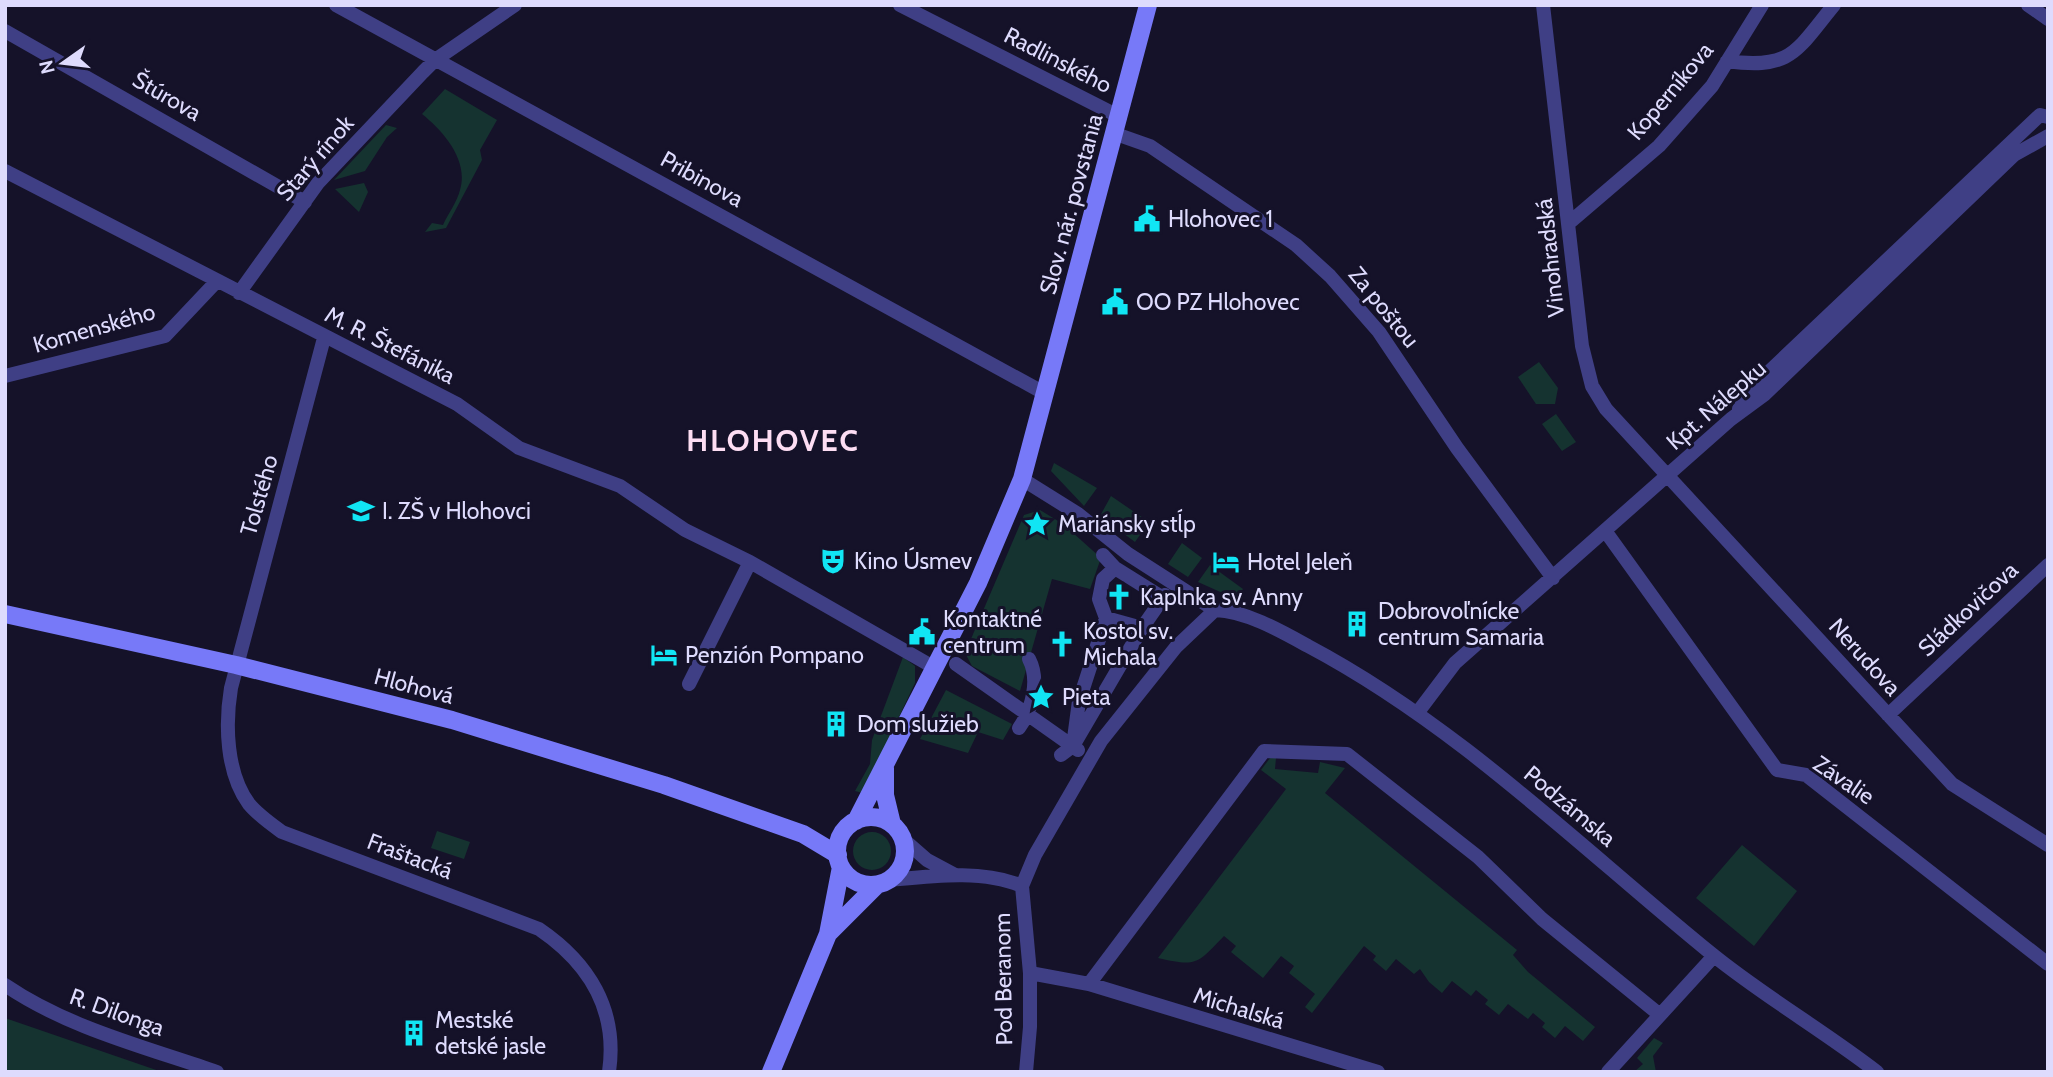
<svg xmlns="http://www.w3.org/2000/svg" width="2053" height="1077" font-family="Cabin,sans-serif">
<rect width="100%" height="100%" fill="#151229"/>
<path fill="#153330" d="M445 89 497 120 480 150 482 160 446 228 425 232 432 223 443 225C448 214 457 202 460 190 469 160 443 131 422 114Z
M386 125 397 128 387 137 365 171 334 180Z
M364 183 368 192 359 212 335 189Z
M1539 362 1558 388 1555 404H1536L1518 377Z
M1556 414 1576 442 1562 451 1542 424Z
M1054 463 1097 488 1084 506 1051 471Z
M1111 496 1149 522 1135 542 1100 516Z
M1040 510 1063 524 1101 558 1090 589 1052 579 1020 691 972 666 965 653 1024 515Z
M1182 543 1202 558 1188 577 1168 564Z
M1210 565 1243 589 1236 599 1198 582Z
M903 657 915 666V683L863 793 855 791 870 764 872 740Z
M946 690 1012 724 1003 740 978 732 968 753 920 739Z
M1270 758H1276L1275 769 1318 773 1320 762 1345 768 1325 793 1517 950 1513 955 1528 972 1595 1027 1583 1041 1565 1026 1555 1038 1542 1027 1545 1023 1533 1013 1528 1019 1508 1004 1499 1015 1485 1004 1488 1000 1476 990 1471 996 1452 981 1442 993 1429 982 1420 969 1414 974 1396 959 1386 971 1373 960 1376 956 1364 946 1312 1013 1305 1007 1315 994 1289 973 1294 966 1281 956 1263 978 1231 952 1236 946 1224 936C1197 964 1197 967 1158 958L1286 789 1261 770Z
M437 831 470 842 464 859 431 848Z
M853 851a19 19 0 1 1 38 0a19 19 0 1 1-38 0Z
M1742 845 1797 891 1754 946 1696 898Z
M5 1018 162 1072H5Z
M1654 1038 1663 1043 1653 1056 1656 1072H1634L1643 1064 1637 1058Z"/>
<g fill="none" stroke-linecap="round" stroke-linejoin="round">
<path stroke="#3f3f85" stroke-width="14" d="M336 5 1046 394
M900 5 1120 117
M1543 5 1582 346 1592 386 1606 409 1952 784 2048 845
M2028 5 2048 19
M5 31 305 202
M1727 61C1792 70 1796 51 1834 5
M1116 134 1150 146 1296 245 1330 276 1379 332 1457 448 1553 578
M5 171 457 404 519 448 620 486 685 530 750 562 935 668
M1569 223 1659 146 1712 86 1762 5
M239 293 318 183 423 72 435 60 515 5
M324 338 231 688C225 724 226 773 249 804 258 815 271 824 282 832L539 929C589 963 618 1010 609 1072
M5 376 165 336 217 281
M1739 409 1756 384 2040 115 2048 117
M1022 479 1078 514 1128 554 1215 610
M1606 532 1777 770 1806 775 2048 964
M1103 555 1115 568 1163 598
M1215 610C1246 611 1281 631 1308 646 1459 726 1581 848 1713 955 1765 997 1824 1031 1877 1072
M1106 618 1142 628 1165 595
M956 664 1078 750
M689 684 750 562
M1418 712 1455 663 1731 419 1765 394 2014 155 2048 136
M1888 715 2048 565
M1019 728C1032 710 1040 680 1029 659
M1073 746 1079 701 1106 618 1099 599 1103 579 1115 568
M1061 755 1073 746 1142 628
M903 839 927 860 955 875
M889 880C931 876 983 869 1022 886
M1030 973 1089 984 1378 1072
M1089 984 1264 751 1347 754 1478 857 1542 919 1660 1015
M5 985C68 1028 145 1047 217 1072
M1026 1072 1030 1027V973L1022 886 1035 855 1101 741 1176 647 1215 610
M1608 1072 1714 956"/>
<path stroke="#7779f8" stroke-width="18" d="M5 614 236 665 452 720 664 785 803 834 838 855
M885 768V795L892 824
M837 851a34 34 0 1 1 68 0a34 34 0 1 1-68 0Z
M856 821 978 583 1022 479 1148 5
M828 934 877 885
M771 1072 828 934 841 867"/>
</g>
<defs>
<g id="civic-bare" transform="scale(2.1)"><path d="M-.6-6.5H3V-4.5H.6V-3L4-1V1h2V6H-6V1h2V-1L-.6-3ZM-1.2 2.5V6h2.4V2.5Z" fill="#11e5f4" stroke="#151229" stroke-width="2.5" paint-order="stroke"/></g>
<g id="school-bare" transform="scale(2.1)"><path d="M0-5L7-2L0 1L-7-2ZM-4 1L0 2.5L4 1V4Q0 6-4 4Z" fill="#11e5f4" stroke="#151229" stroke-width="2.5" paint-order="stroke"/></g>
<g id="sight-bare" transform="scale(2.1)"><path d="M0-6L1.8-2.2L6-1.7L2.9 1.2L3.7 5.4L0 3.3L-3.7 5.4L-2.9 1.2L-6-1.7L-1.8-2.2Z" fill="#11e5f4" stroke="#151229" stroke-width="2.5" paint-order="stroke"/></g>
<g id="theatre-bare" transform="scale(2.1)"><path d="M-5-5.5Q0-4 5-5.5V0Q5 5 0 6Q-5 5-5 0ZM-3.3-2.5H-1v1.5H-3.3ZM1-2.5H3.3v1.5H1ZM-2.8 1Q0 5.5 2.8 1Z" fill="#11e5f4" stroke="#151229" stroke-width="2.5" paint-order="stroke"/></g>
<g id="hotel-bare" transform="scale(2.1)"><path d="M-6-4.5h1.5V1H6V5H4.5V3h-9V5H-6ZM-4 0a1.8 1.8 0 1 1 3.6 0ZM.5 0V-2.5h3Q6-2.5 6 0Z" fill="#11e5f4" stroke="#151229" stroke-width="2.5" paint-order="stroke"/></g>
<g id="church-bare" transform="scale(2.1)"><path d="M-1.2-6h2.4v3.5h3.3v2.4h-3.3V6h-2.4V-.1h-3.3v-2.4h3.3Z" fill="#11e5f4" stroke="#151229" stroke-width="2.5" paint-order="stroke"/></g>
<g id="building-bare" transform="scale(2.1)"><path d="M-4-6H4V6H1V3H-1V6H-4ZM-2.5-4.3h1.7v1.8h-1.7ZM.8-4.3h1.7v1.8H.8ZM-2.5-1h1.7V.8h-1.7ZM.8-1h1.7V.8H.8Z" fill="#11e5f4" stroke="#151229" stroke-width="2.5" paint-order="stroke"/></g>
</defs>
<g fill-rule="evenodd">
<use href="#civic-bare" x="1147" y="219"/>
<use href="#civic-bare" x="1115" y="302"/>
<use href="#school-bare" x="361" y="511"/>
<use href="#sight-bare" x="1037" y="524"/>
<use href="#theatre-bare" x="833" y="561"/>
<use href="#hotel-bare" x="1226" y="562"/>
<use href="#church-bare" x="1119" y="597"/>
<use href="#building-bare" x="1357" y="624"/>
<use href="#civic-bare" x="922" y="632"/>
<use href="#church-bare" x="1062" y="644"/>
<use href="#hotel-bare" x="664" y="655"/>
<use href="#sight-bare" x="1041" y="697"/>
<use href="#building-bare" x="836" y="724"/>
<use href="#building-bare" x="414" y="1033"/>
</g>
<g text-anchor="middle" stroke-width="6" stroke-linejoin="round" paint-order="stroke">
<g font-size="23" fill="#dedbfd" stroke="#151229">
<text transform="translate(1058 60) rotate(27)" y="8">Radlinského</text>
<text transform="translate(1670 91) rotate(-50)" y="8">Koperníkova</text>
<text transform="translate(167 96) rotate(30)" y="8">Štúrova</text>
<text transform="translate(315 158) rotate(-49)" y="8">Starý rínok</text>
<text transform="translate(702 179) rotate(29)" y="8">Pribinova</text>
<text transform="translate(1071 204) rotate(-75)" y="8">Slov. nár. povstania</text>
<text transform="translate(1550 258) rotate(-96)" y="8">Vinohradská</text>
<text transform="translate(1384 307) rotate(51)" y="8">Za poštou</text>
<text transform="translate(94 328) rotate(-16)" y="8">Komenského</text>
<text transform="translate(390 345) rotate(27)" y="8">M. R. Štefánika</text>
<text transform="translate(1716 405) rotate(-41)" y="8">Kpt. Nálepku</text>
<text transform="translate(259 495) rotate(-74)" y="8">Tolstého</text>
<text transform="translate(1968 609) rotate(-43)" y="8">Sládkovičova</text>
<text transform="translate(1865 657) rotate(48)" y="8">Nerudova</text>
<text transform="translate(414 686) rotate(15)" y="8">Hlohová</text>
<text transform="translate(1844 780) rotate(34)" y="8">Závalie</text>
<text transform="translate(1570 806) rotate(40)" y="8">Podzámska</text>
<text transform="translate(410 856) rotate(21)" y="8">Fraštacká</text>
<text transform="translate(1003 979) rotate(-91)" y="8">Pod Beranom</text>
<text transform="translate(1239 1008) rotate(17)" y="8">Michalská</text>
<text transform="translate(117 1012) rotate(20)" y="8">R. Dilonga</text>
</g>
<g font-size="23" fill="#dedbfd" stroke="#151229" text-anchor="start">
<text x="1168" y="227">Hlohovec 1</text>
<text x="1136" y="310">OO PZ Hlohovec</text>
<text x="382" y="519">I. ZŠ v Hlohovci</text>
<text x="1058" y="532">Mariánsky stĺp</text>
<text x="854" y="569">Kino Úsmev</text>
<text x="1247" y="570">Hotel Jeleň</text>
<text x="1140" y="605">Kaplnka sv. Anny</text>
<text x="1378" y="619">Dobrovoľnícke<tspan x="1378" dy="26">centrum Samaria</tspan></text>
<text x="943" y="627">Kontaktné<tspan x="943" dy="26">centrum</tspan></text>
<text x="1083" y="639">Kostol sv.<tspan x="1083" dy="26">Michala</tspan></text>
<text x="685" y="663">Penzión Pompano</text>
<text x="1062" y="705">Pieta</text>
<text x="857" y="732">Dom služieb</text>
<text x="435" y="1028">Mestské<tspan x="435" dy="26">detské jasle</tspan></text>
</g>
<g font-size="30" font-weight="bold" letter-spacing="2" fill="#fdddf3" stroke="#151229">
<text x="773" y="451">HLOHOVEC</text>
</g>
</g>
<rect width="2053" height="1077" fill="none" stroke="#dedbfd" stroke-width="14"/>
<g transform="translate(63 63) rotate(256)" stroke="#151229" stroke-width="5" paint-order="stroke">
<path d="M0-5L12 26L0 18L-12 26Z" fill="#dedbfd"/>
<text y="-10" font-size="19" font-weight="bold" text-anchor="middle" fill="#dedbfd">N</text>
</g>
</svg>
